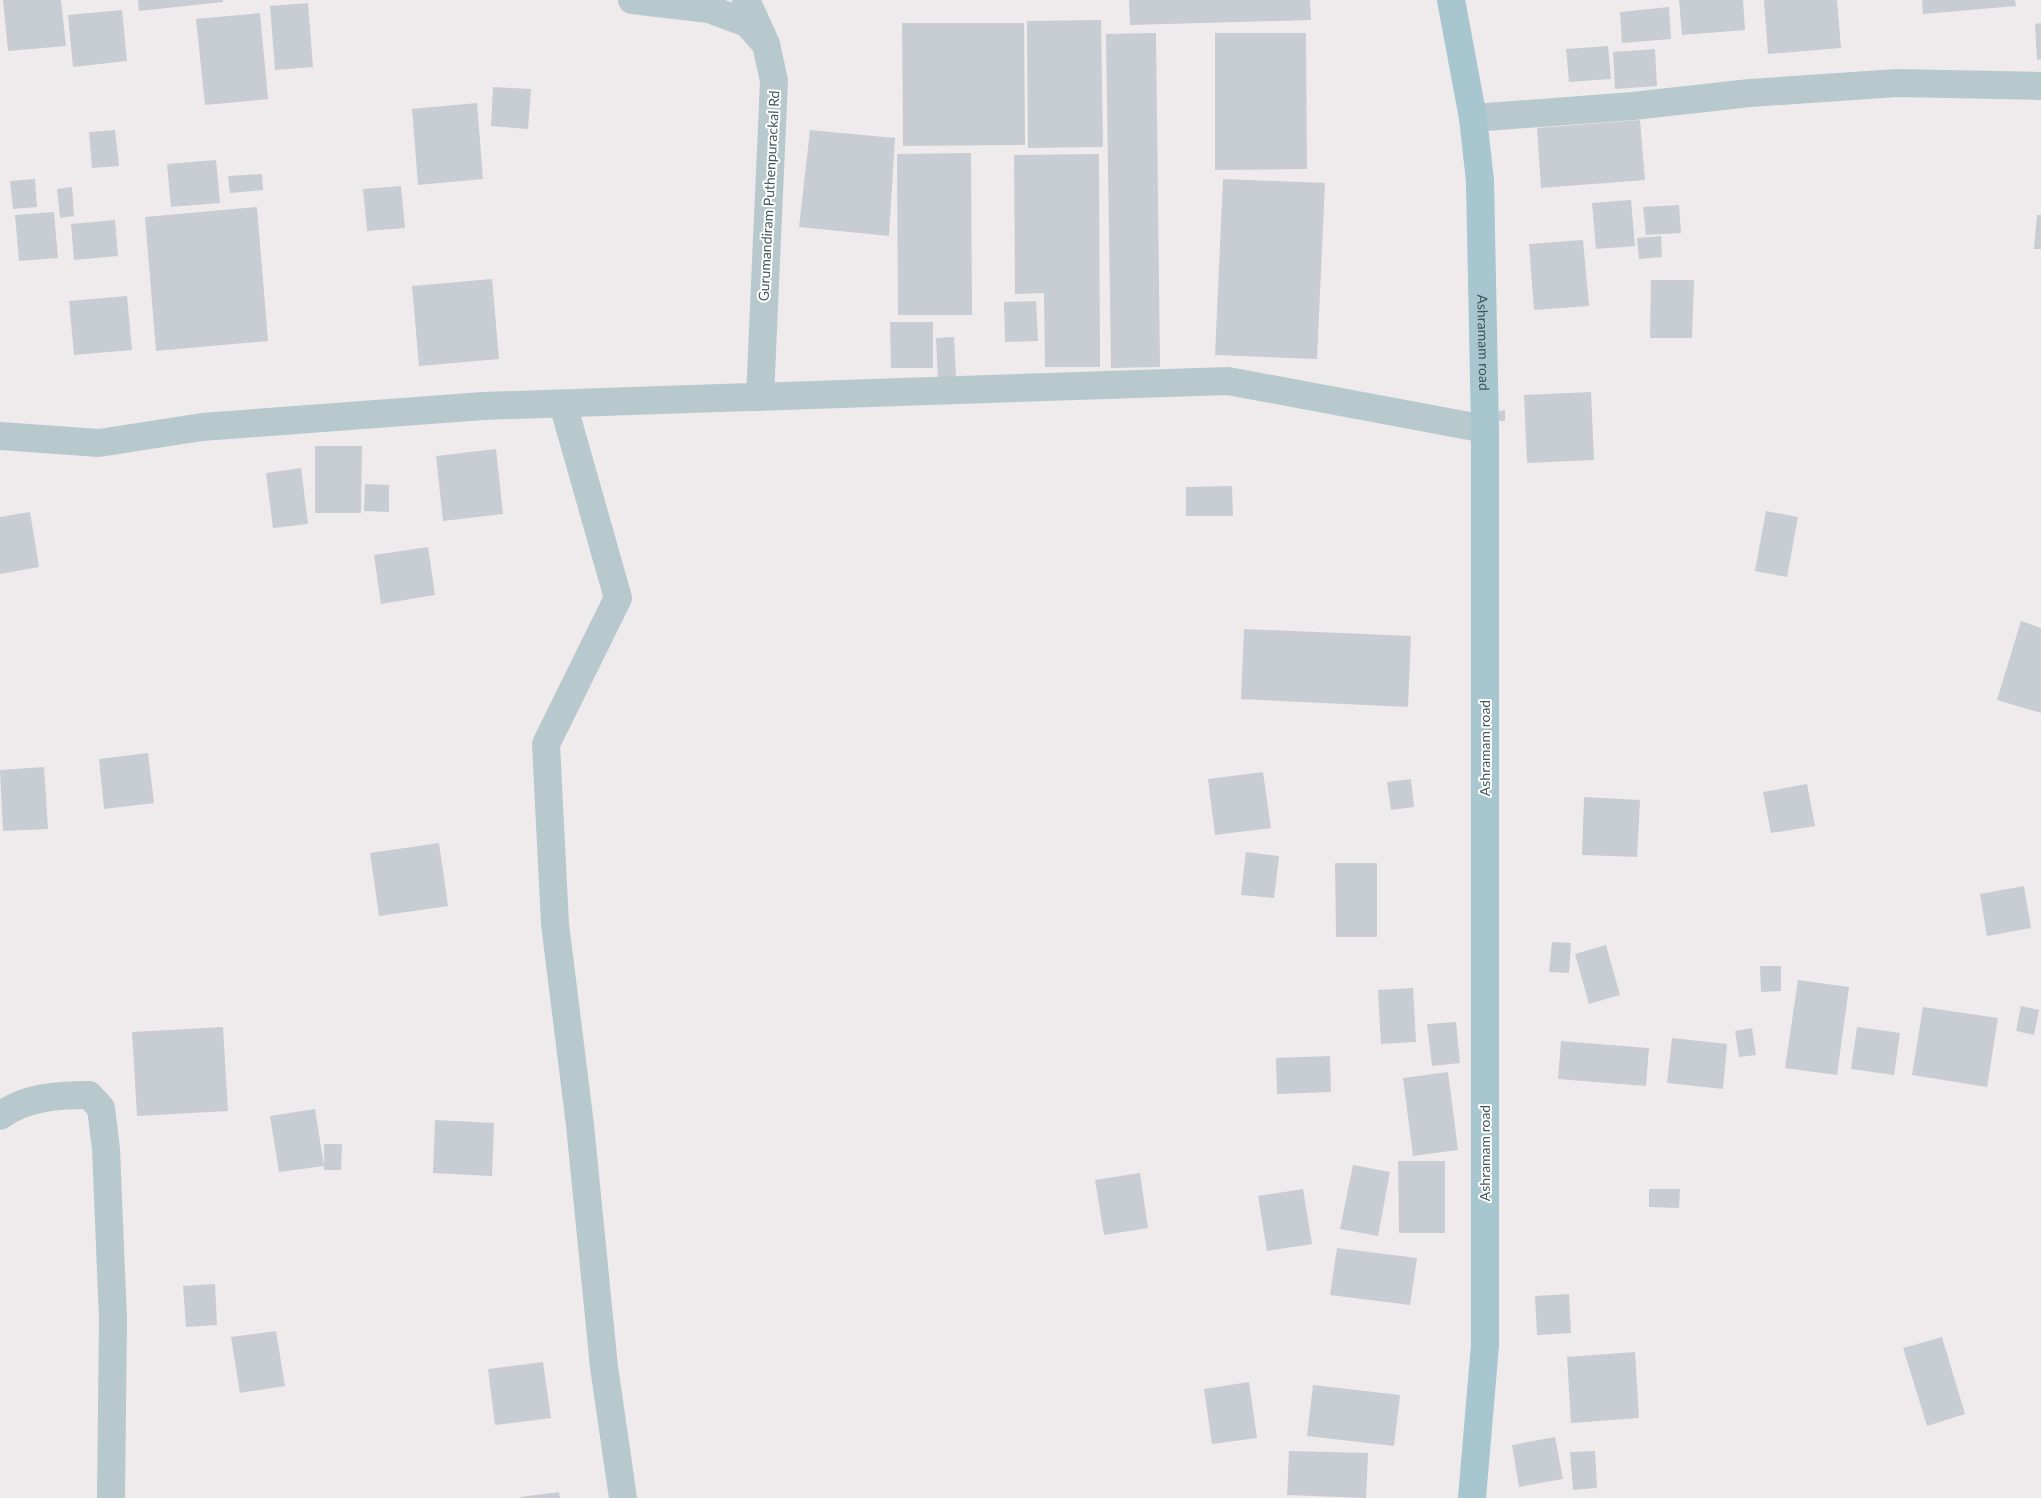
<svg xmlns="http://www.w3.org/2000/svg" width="2041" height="1498" font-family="Lato,sans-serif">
<rect width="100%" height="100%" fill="#efebec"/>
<path fill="#c7cdd2" d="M3 0H61L66 46 8 51Z
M138 0H223V2L139 11Z
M1129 0H1310L1311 20 1130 25Z
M1679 0H1743L1745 30 1682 35Z
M1764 0H1837L1841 48 1768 54Z
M1922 0H2015L2016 6 1923 14Z
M308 3 313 67 275 70 270 6Z
M1669 7 1671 39 1622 43 1620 12Z
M122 10 127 61 73 67 68 15Z
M260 13 268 99 205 105 196 19Z
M1101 20 1103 147 1028 148 1027 21Z
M902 23H1024L1025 145 903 146Z
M2041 23V59L2037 60 2035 24Z
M1156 33 1160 367 1111 368 1106 34Z
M1215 33H1306L1307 169 1215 170Z
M1608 46 1611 79 1569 82 1566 49Z
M1655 49 1657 86 1615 89 1613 52Z
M493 87 531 89 528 129 491 126Z
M477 103 483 179 418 185 412 109Z
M1640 120 1645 180 1541 188 1537 128Z
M115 130 119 166 92 168 89 132Z
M810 130 895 138 889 236 799 227Z
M971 153 972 315H898L897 154Z
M1099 154 1100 367H1045L1044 293 1015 294 1014 155Z
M216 160 220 203 171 207 167 164Z
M262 174 263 190 230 193 228 176Z
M35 179 37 207 13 209 10 181Z
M1223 179 1325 183 1317 359 1215 355Z
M401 186 405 228 367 231 363 189Z
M72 187 74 216 60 218 57 189Z
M1631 200 1635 246 1596 249 1592 203Z
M1679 205 1681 233 1646 235 1643 207Z
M257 207 268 341 156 351 145 217Z
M54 212 58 258 19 261 15 215Z
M2037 215H2041V249H2034Z
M115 220 118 256 74 260 71 224Z
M1661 236 1662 257 1639 259 1637 238Z
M1583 240 1589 306 1534 310 1529 244Z
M492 279 499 359 419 366 412 286Z
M1651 280H1694L1692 338H1650Z
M127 296 132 350 74 355 69 301Z
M1036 301 1038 341 1005 342 1004 302Z
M890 322H933V368H891Z
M954 337 956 378 938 379 936 338Z
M1591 392 1594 460 1527 463 1524 395Z
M1505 410V421H1498L1499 411Z
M315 446H362L361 513H315Z
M496 449 503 514 443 521 436 456Z
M301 468 308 524 273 528 266 473Z
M365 484 389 485V512L364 511Z
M1232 486 1233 516H1186V487Z
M1766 511 1798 517 1787 577 1755 571Z
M30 512 39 567 0 574V517Z
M428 547 435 595 381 604 374 555Z
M2021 621 2041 628V713L1997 700Z
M1244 629 1411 636 1408 707 1241 699Z
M148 753 154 803 104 809 99 759Z
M44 767 48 829 3 831 0 770Z
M1263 772 1271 828 1215 835 1208 779Z
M1411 779 1414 807 1391 810 1387 782Z
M1807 784 1815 826 1771 833 1763 792Z
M1584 797 1640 800 1637 857 1582 855Z
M439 843 448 906 379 916 370 853Z
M1246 852 1279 856 1274 898 1241 895Z
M1335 863H1377V937H1336Z
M2024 886 2031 928 1987 936 1980 894Z
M1552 942 1571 943 1569 973 1549 972Z
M1606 945 1620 995 1589 1004 1575 954Z
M1760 966H1781V991L1761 992Z
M1798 980 1849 987 1837 1075 1785 1068Z
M1413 988 1416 1042 1381 1044 1378 990Z
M2021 1006 2039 1010 2034 1035 2016 1031Z
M1923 1007 1998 1018 1987 1087 1912 1075Z
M1456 1022 1460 1063 1432 1066 1427 1024Z
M223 1027 228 1111 137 1116 132 1032Z
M1857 1027 1900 1033 1894 1075 1851 1069Z
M1752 1028 1756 1055 1739 1057 1735 1031Z
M1672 1038 1727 1044 1723 1089 1667 1083Z
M1561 1041 1649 1048 1646 1086 1558 1079Z
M1330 1056 1331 1092 1277 1094 1276 1058Z
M1448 1072 1458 1150 1413 1156 1403 1078Z
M315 1109 324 1166 279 1172 270 1116Z
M435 1120 494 1123 492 1176 433 1173Z
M324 1144H342L341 1170H324Z
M1398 1161H1445V1233H1399Z
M1353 1165 1390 1172 1378 1236 1340 1229Z
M1140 1173 1148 1228 1104 1235 1095 1180Z
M1303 1189 1312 1244 1267 1251 1258 1196Z
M1649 1189H1680L1679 1208 1649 1207Z
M1337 1248 1417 1258 1410 1305 1330 1295Z
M215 1284 217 1325 186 1327 183 1286Z
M1569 1294 1571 1333 1537 1335 1535 1296Z
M276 1331 285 1386 240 1393 231 1337Z
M1942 1337 1965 1414 1927 1426 1903 1348Z
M1635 1352 1639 1418 1571 1423 1567 1357Z
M543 1362 551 1418 495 1425 488 1369Z
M1249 1382 1257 1438 1212 1444 1204 1389Z
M1313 1385 1400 1395 1394 1446 1307 1436Z
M1555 1437 1563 1479 1519 1487 1512 1445Z
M1289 1451 1368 1453 1366 1498 1287 1495Z
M1595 1451 1597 1488 1573 1490 1570 1452Z
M559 1492 560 1498H521L520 1497Z"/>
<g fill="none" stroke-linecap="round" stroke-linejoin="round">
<path stroke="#b8c9cd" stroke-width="28" d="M632 0 709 9 747 23 762 40
M746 0 766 44 774 81 760 397
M1473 118 1633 106 1750 93 1897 83 2041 86
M563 404 618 598 546 744 555 924 580 1125 604 1367 623 1498
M0 436 99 443 202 427 483 406 1228 381 1485 429
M0 1116C25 1097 58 1095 89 1095L101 1108 106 1149 113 1319 111 1498"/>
<path stroke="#a7c6cf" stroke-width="28" id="s1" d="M1451 0 1473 118 1480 181 1485 429V1345L1472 1498"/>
</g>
<g text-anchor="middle" stroke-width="4" stroke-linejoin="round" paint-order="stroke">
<g font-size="14" fill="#42565b" stroke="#fff">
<text transform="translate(769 196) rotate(-87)" y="5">Gurumandiram Puthenpurackal Rd</text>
<text dy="5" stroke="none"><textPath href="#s1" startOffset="345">Ashramam road</textPath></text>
<text transform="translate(1485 748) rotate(-90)" y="5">Ashramam road</text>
<text transform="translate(1485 1153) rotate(-90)" y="5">Ashramam road</text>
</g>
</g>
</svg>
